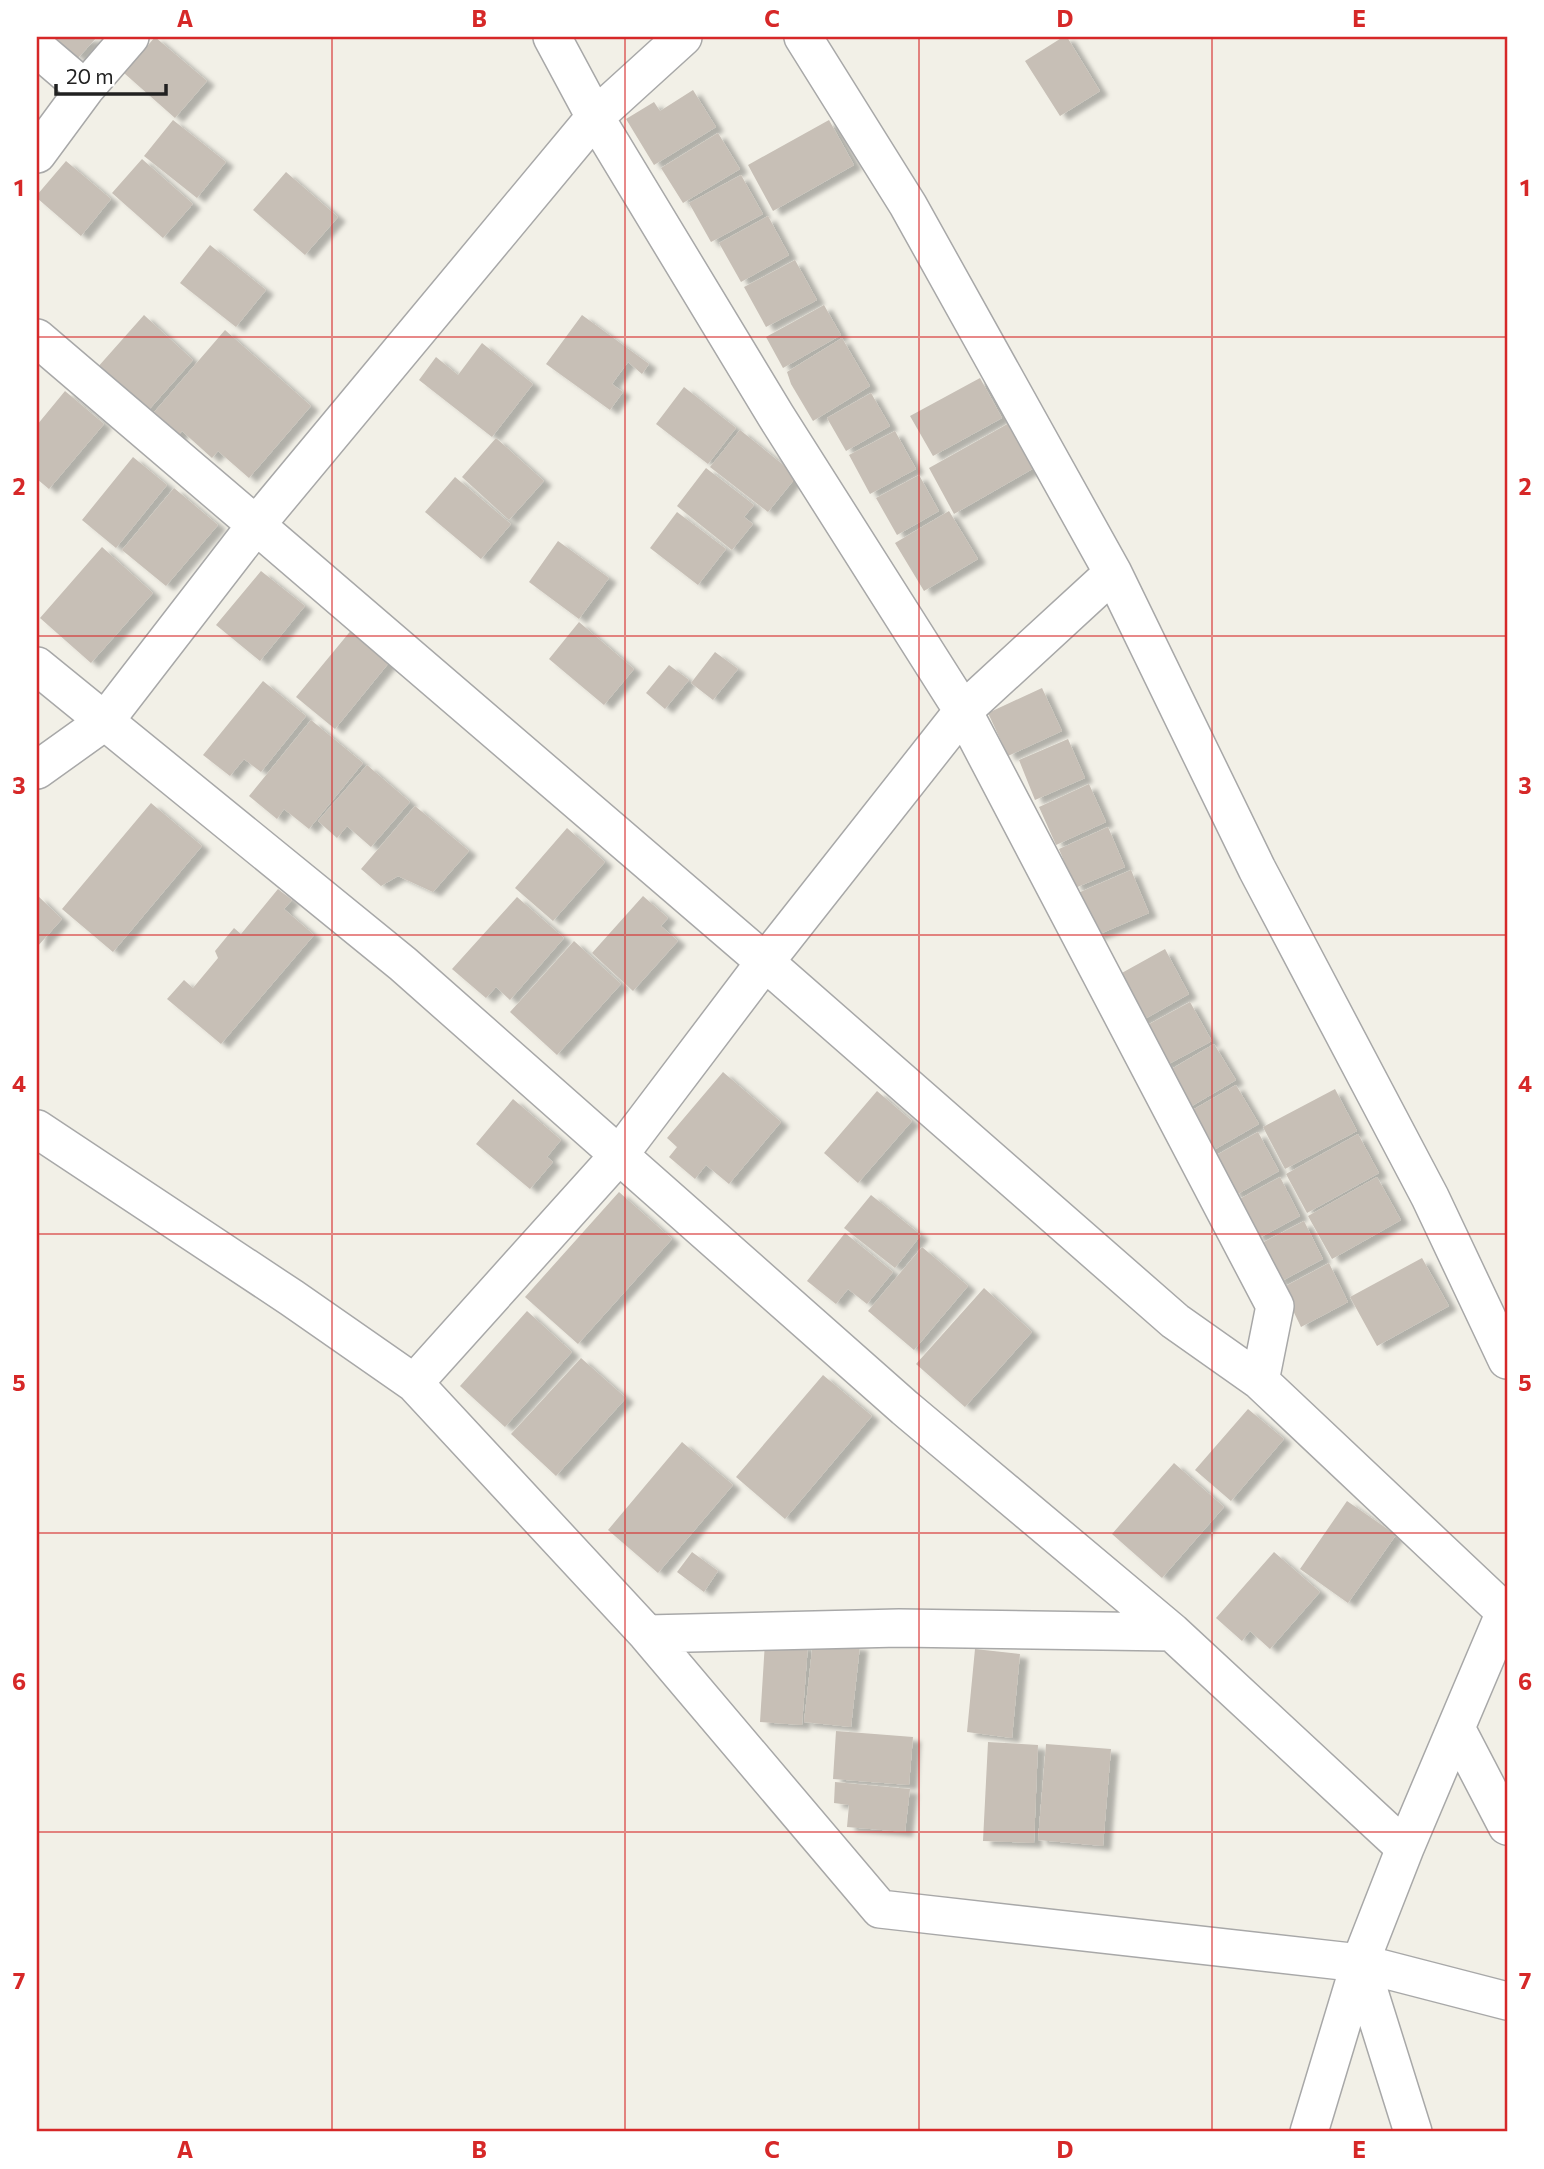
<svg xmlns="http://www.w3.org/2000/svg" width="1544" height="2169" font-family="Commissioner,sans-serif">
<defs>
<filter id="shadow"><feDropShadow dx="8" dy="4.5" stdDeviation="2" flood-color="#0004"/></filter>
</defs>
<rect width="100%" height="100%" fill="#f2f0e7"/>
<path fill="#c7bfb6" filter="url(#shadow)" d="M54 37H97L78 58Z
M155 37 207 81 175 118 124 73Z
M1063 37H1067L1100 91 1060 116 1025 61Z
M693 90 716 127 654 165 626 119 654 102 660 111Z
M173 120 226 162 197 198 144 156Z
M829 120 854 165 773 211 748 165Z
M718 133 740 169 683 203 661 168Z
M142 159 193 204 163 238 112 193Z
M66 161 111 199 81 236 37 198V195Z
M286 172 338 217 305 255 253 210Z
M741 175 763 214 711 242 689 203Z
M768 216 789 255 741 282 719 243Z
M210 245 266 290 236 327 180 283Z
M795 260 817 300 766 327 744 287Z
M824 305 841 335 783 368 766 337Z
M144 315 193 360 146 413 97 368Z
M582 315 649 364 642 374 628 362 612 384 623 392 610 410 546 364Z
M225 330 311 406 249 478 218 451 212 458 182 431 175 439 150 417Z
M842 338 870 386 813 421 791 384 787 372Z
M482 343 533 384 492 437 419 380 436 357 458 375Z
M980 378 1002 418 933 456 910 416Z
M684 387 736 428 708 464 656 424Z
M65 391 104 424 49 489 37 479V425Z
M871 393 890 426 846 451 827 418Z
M1011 422 1036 467 954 514 929 468Z
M740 430 797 476 768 512 710 467Z
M895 431 916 469 870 494 849 455Z
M496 438 544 481 509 520 462 477Z
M133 457 167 485 116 548 82 520Z
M706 468 754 505 744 517 753 524 732 550 677 506Z
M919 475 939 511 897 535 876 498Z
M455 477 511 524 481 559 425 512Z
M174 488 218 525 166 586 122 550Z
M949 511 978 559 924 591 895 543Z
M677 512 726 549 698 585 650 548Z
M558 541 609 578 579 619 529 582Z
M102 547 153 593 91 663 40 618Z
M261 571 305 606 260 661 216 625Z
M579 622 634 669 604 705 549 659Z
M353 628 392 659 335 729 296 697Z
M715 652 738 669 713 700 691 683Z
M669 665 689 680 665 709 646 693Z
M263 681 306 716 261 772 244 759 230 776 203 755Z
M1042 688 1062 731 1008 756 988 713Z
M311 720 363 763 309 829 284 809 277 819 249 796Z
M1068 739 1085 778 1035 800 1019 760Z
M367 765 410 802 371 847 347 826 337 838 318 821Z
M1089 784 1106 822 1056 845 1039 807Z
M151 803 202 846 113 952 62 909Z
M415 806 469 851 433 892 398 876 381 886 361 869Z
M1108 827 1125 867 1075 888 1059 849Z
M567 828 605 862 553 921 515 888Z
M1131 870 1149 913 1095 936 1078 893Z
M278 889 292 900 284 909 314 935 221 1044 167 999 184 980 193 988 218 958 215 951 234 928 241 934Z
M37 895 62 919 37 947Z
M643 896 668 918 661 926 678 941 633 991 592 953Z
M517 897 564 938 510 1000 496 987 486 998 452 969Z
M574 941 621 984 557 1055 510 1012Z
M1165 949 1189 994 1136 1024 1111 979Z
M1190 1002 1212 1041 1163 1067 1142 1028Z
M1214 1044 1236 1080 1185 1110 1163 1074Z
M723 1072 781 1122 729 1184 706 1165 695 1179 669 1157 677 1147 667 1138Z
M1236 1085 1259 1124 1205 1155 1182 1116Z
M1335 1089 1357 1131 1285 1169 1263 1127Z
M877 1091 912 1121 858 1183 824 1153Z
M513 1099 561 1140 547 1157 553 1162 530 1189 476 1144Z
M1258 1132 1279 1171 1234 1196 1213 1157Z
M1358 1134 1379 1173 1307 1213 1286 1174Z
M1280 1177 1300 1216 1257 1239 1236 1201Z
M1377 1177 1401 1220 1332 1259 1308 1216Z
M619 1192 672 1239 578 1344 525 1297Z
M871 1195 921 1235 895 1268 844 1228Z
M1304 1221 1323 1259 1278 1283 1258 1245Z
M845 1233 893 1272 867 1304 848 1289 836 1304 807 1281Z
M922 1247 968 1286 914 1350 868 1311Z
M1422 1258 1449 1306 1377 1346 1350 1297Z
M1329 1263 1348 1302 1301 1327 1282 1288Z
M984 1288 1032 1332 965 1407 916 1364Z
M527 1311 572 1352 505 1427 460 1386Z
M581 1358 626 1398 556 1476 511 1434Z
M823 1375 872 1416 785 1519 736 1477Z
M1248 1409 1284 1439 1231 1501 1195 1470Z
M682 1442 733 1485 658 1573 608 1530Z
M1174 1463 1224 1507 1162 1578 1112 1534Z
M1347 1501 1396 1535 1348 1603 1300 1569Z
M692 1552 718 1571 704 1592 677 1572Z
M1274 1552 1320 1592 1270 1649 1250 1631 1242 1641 1216 1618Z
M813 1641 860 1646 851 1727 804 1722Z
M765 1642 808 1645 802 1725 760 1722Z
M975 1649 1020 1654 1012 1738 967 1732Z
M836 1731 913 1737 909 1785 833 1779Z
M988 1742 1038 1745 1034 1843 983 1841Z
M1046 1744 1111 1749 1103 1846 1038 1840Z
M835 1782 910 1789 905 1832 847 1827 849 1805 834 1803Z"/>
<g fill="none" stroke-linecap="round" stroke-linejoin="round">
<g stroke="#a8a8a8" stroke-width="40">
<path id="street" d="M552 37 595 117 683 37
M803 37 908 205 1113 573 1257 869 1430 1197 1507 1360
M37 48 85 89
M37 154 85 89 130 37
M37 338 256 525 595 117 776 416 963 711 765 962 619 1155 414 1383
M1113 573 963 711 1275 1306 1260 1381
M37 666 403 964 905 1408 1172 1632 1405 1848
M37 770 104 722 256 525 765 962 1175 1321 1260 1381 1505 1612 1405 1848 1360 1963 880 1909 647 1634 414 1383 292 1298 37 1129
M647 1634 899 1628 1172 1632
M1456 1728 1507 1826
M1360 1963 1413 2132
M1360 1963 1507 2001
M1309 2132 1360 1963"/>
</g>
<use href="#street" stroke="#fff" stroke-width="37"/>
</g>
<path fill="none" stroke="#d62828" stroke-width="2" stroke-opacity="0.55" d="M332 37V2132M625 37V2132M919 37V2132M1212 37V2132M37 337H1507M37 636H1507M37 935H1507M37 1234H1507M37 1533H1507M37 1832H1507"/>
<rect width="1544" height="2169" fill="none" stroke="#ffffff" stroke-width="77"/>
<path d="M56 84v10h110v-10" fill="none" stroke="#212121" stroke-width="3.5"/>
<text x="66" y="84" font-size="21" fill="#212121" stroke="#ffffff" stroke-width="5" paint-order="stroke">20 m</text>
<rect x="38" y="38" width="1468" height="2092" fill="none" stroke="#d62828" stroke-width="2.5"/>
<g font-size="23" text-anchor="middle" font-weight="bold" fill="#d62828">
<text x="185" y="27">A</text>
<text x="479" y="27">B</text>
<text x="772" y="27">C</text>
<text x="1065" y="27">D</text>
<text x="1359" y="27">E</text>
<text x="19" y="196">1</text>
<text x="1525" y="196">1</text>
<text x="19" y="495">2</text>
<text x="1525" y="495">2</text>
<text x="19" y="794">3</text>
<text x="1525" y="794">3</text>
<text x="19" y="1092">4</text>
<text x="1525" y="1092">4</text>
<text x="19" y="1391">5</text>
<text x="1525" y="1391">5</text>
<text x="19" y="1690">6</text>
<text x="1525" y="1690">6</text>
<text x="19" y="1989">7</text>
<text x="1525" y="1989">7</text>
<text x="185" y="2158">A</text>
<text x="479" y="2158">B</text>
<text x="772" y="2158">C</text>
<text x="1065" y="2158">D</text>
<text x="1359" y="2158">E</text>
</g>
</svg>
